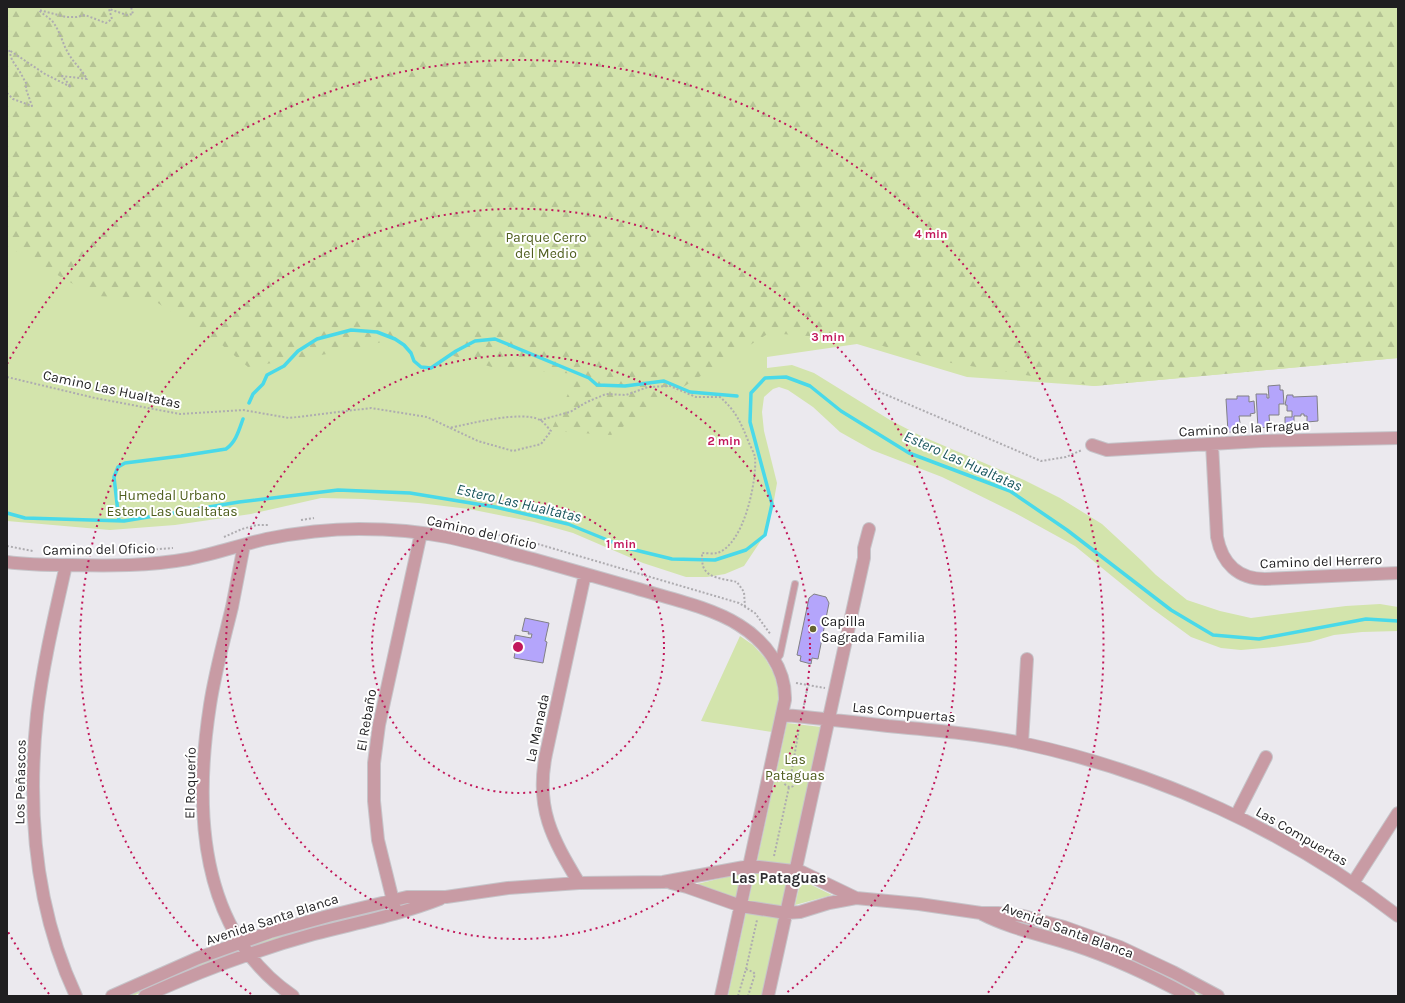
<svg xmlns="http://www.w3.org/2000/svg" width="1405" height="1003" font-family="Karla,sans-serif">
<defs>
<pattern id="forest-firs" width="22" height="20" patternUnits="userSpaceOnUse"><rect width="22" height="20" fill="#d3e4ac"/><path d="M5 1l3.5 6h-7zM16 11l3.5 6h-7z" fill="#b5c394"/></pattern>
</defs>
<rect width="100%" height="100%" fill="#ebe9ee"/>
<path fill="#d3e4ac" d="M7 7H1398V358L1094 386 967 377 857 344 767 357V368L792 365 814 373 890 420 919 435 1024 480 1060 498 1102 524 1142 561 1156 575 1187 600 1220 611 1251 618 1346 606 1380 604 1398 607V631L1362 632 1334 635 1310 642 1274 647 1241 650 1221 648 1191 637 1150 607 1075 546 1015 513 942 477 872 450 840 432 813 407 788 390 779 387 773 389 764 397 762 412 764 431 777 483 772 511 764 536 744 566 725 574 707 577H686L643 563 573 533 534 522 469 509 419 503 362 499 321 498 251 514 175 525 110 530 7 521Z
M740 636 753 645 765 658 774 674 780 694 772 732 701 721Z
M787 723 821 727 762 996H728Z
M743 873 735 899 697 884Z
M801 880 832 895 795 905Z
M385 908 386 909 385 910 317 928 254 947H253V944L313 926Z
M1012 919 1055 930 1112 950V952L1110 953 1013 922Z
M238 950 239 953 177 976 133 996H125L200 964Z
M1124 955 1126 956 1209 996H1201L1187 988 1123 957Z"/>
<path fill="url(#forest-firs)" d="M7 7H1321L1324 9 1330 7H1398V358L1094 386 939 361 860 340 769 333 656 404 611 435 551 431 577 374 495 368 395 339 339 352 248 367 216 340 150 298 94 296 7 246Z"/>
<g fill="none" stroke-linecap="round" stroke-linejoin="round">
<path stroke="#49d9e9" stroke-width="3.5" d="M249 403 253 394 263 384 267 375 284 366 298 351 317 339 351 330 377 332 395 339 404 345 411 353 414 361 421 367 431 368 456 351 475 341 495 339 589 378 597 385 625 386 664 381 690 392 737 396
M7 513 25 518 124 521 239 502 338 490 410 493 495 507 568 524 627 548 672 559 715 560 746 550 765 535 772 504 750 422 751 393 765 378 786 377 810 386 841 411 909 453 1010 491 1067 530 1171 610 1213 635 1259 639 1366 619 1398 621
M119 521 114 477 118 467 125 463 181 456 226 449C236 442 239 430 243 419"/>
</g>
<path fill="#b4a5fb" stroke="#818085" d="M1280 385V390H1283L1284 404H1279V415H1269L1270 427 1258 428 1256 394H1267V398H1269L1268 386Z
M1287 395H1293V397L1317 396 1318 421 1307 422V416H1304V414H1301V416H1294V426H1285V417H1292V411H1287V405H1285Z
M1237 396H1249V402L1254 401 1255 413 1250 414 1251 416H1239L1240 423 1237 424V432H1228L1226 399H1237Z
M814 594 826 597 829 603 818 659 812 658 811 664 800 661 801 656 797 655 809 598Z
M525 618 549 623 545 641 547 642 543 663 514 658 516 647H513L515 635 531 638 532 634H528L529 632 522 631Z"/>
<g fill="none" stroke-linecap="round" stroke-linejoin="round">
<g stroke="#c6c4c9" stroke-width="8">
<path id="lane" d="M775 661 780 655 795 584"/>
</g>
<g stroke="#c6c4c9" stroke-width="14">
<path id="street" d="M1212 444 1217 537C1222 563 1238 579 1265 579L1398 573
M1092 445 1107 450 1262 441 1398 438
M244 545C240 566 236 586 232 607 224 640 215 672 210 705 194 808 198 931 293 996
M7 562C28 565 49 565 70 565 110 566 149 566 188 559 215 554 240 545 266 539 296 533 328 529 359 529 388 529 418 531 447 537 476 543 505 552 533 559 567 569 601 578 635 588 667 598 711 607 739 625 765 641 786 668 785 700L721 996
M66 565C55 614 43 664 37 714 27 810 35 908 76 996
M783 715C818 718 853 722 888 726 933 730 978 734 1022 743 1158 772 1288 831 1398 916
M1022 743 1027 659
M1236 816 1266 757
M579 883C552 838 535 808 546 754L585 574
M671 883 687 887 741 906 786 913 800 912 829 903 856 898 919 904 981 913H998L1023 916 1064 927 1120 947 1173 972 1218 996
M1353 883 1398 813
M396 913 378 840 374 801V763L379 725 421 533
M982 914C1011 929 1043 935 1074 945 1114 958 1152 976 1189 996
M112 996 198 958 270 932 328 916 407 897H446L508 888 579 883 663 882 750 866 802 872 856 898
M145 996C200 971 256 950 314 934 356 923 399 915 440 899
M768 996 864 558V548L869 529"/>
</g>
<path stroke="#aeacb0" stroke-width="2" stroke-dasharray="2 2" stroke-linecap="butt" d="M7 93 13 99 32 106 26 89V83L20 72 12 60 9 50 45 74 71 87 62 76 87 79C82 70 75 64 70 56 63 46 61 33 53 22 49 17 43 15 39 10L66 17H77L85 15 106 23 112 19 109 9 127 15 133 14 131 7
M7 377 95 398 180 414 243 410 289 418 371 408 427 417 478 441 513 451 541 444 551 431C548 428 544 422 540 420 522 410 469 424 449 428
M875 390 1041 461 1066 457 1082 450
M540 420 570 412 587 402 606 394 626 395 648 387 670 386 696 397H720C736 411 741 423 749 443 751 447 754 453 755 457 757 481 744 545 717 553 713 554 706 553 702 553 702 557 702 562 703 566 707 579 726 579 737 582L744 592 745 607
M301 520 314 518
M479 531 531 542 739 603 755 613 771 635
M224 537 242 529 257 525H269
M7 546 33 551
M120 552 173 548
M796 683 825 688
M804 705 808 685
M791 775 799 729
M784 781a6 6 0 1 1 12 0a6 6 0 1 1-12 0Z
M774 856 789 787
M746 969 753 972 755 974 748 996
M738 996 746 969 757 920"/>
<use href="#lane" stroke="#c89ba4" stroke-width="6"/>
<use href="#street" stroke="#c89ba4" stroke-width="12"/>
</g>
<g fill="none" stroke="#c2185b" stroke-width="2" stroke-dasharray="2 4">
<circle cx="518" cy="647" r="146"/>
<circle cx="518" cy="647" r="292"/>
<path d="M251 994A438 438 0 1 1 785 994"/>
<path d="M49 994A584 584 0 0 1 7 930M7 364A584 584 0 1 1 987 994"/>
</g>
<circle fill="#666430" stroke="#fff" stroke-width="1.5" cx="813" cy="629" r="4"/>
<g text-anchor="middle" stroke-width="4" stroke-linejoin="round" paint-order="stroke">
<g font-size="14" fill="#4f5e1e" stroke="#fff">
<text x="546" y="242">Parque Cerro<tspan x="546" dy="16">del Medio</tspan></text>
<text x="172" y="500">Humedal Urbano<tspan x="172" dy="16">Estero Las Gualtatas</tspan></text>
<text x="795" y="764">Las<tspan x="795" dy="16">Pataguas</tspan></text>
</g>
<g font-size="14" fill="#1f1e20" stroke="#fff">
<text transform="translate(112 389) rotate(12)" y="5">Camino Las Hualtatas</text>
<text transform="translate(1244 428) rotate(-3)" y="5">Camino de la Fragua</text>
<text transform="translate(482 532) rotate(13)" y="5">Camino del Oficio</text>
<text transform="translate(99 549) rotate(-1)" y="5">Camino del Oficio</text>
<text transform="translate(1321 561) rotate(-2)" y="5">Camino del Herrero</text>
<text transform="translate(904 712) rotate(6)" y="5">Las Compuertas</text>
<text transform="translate(366 720) rotate(-80)" y="5">El Rebaño</text>
<text transform="translate(537 728) rotate(-78)" y="5">La Manada</text>
<text transform="translate(20 782) rotate(-89)" y="5">Los Peñascos</text>
<text transform="translate(190 783) rotate(-89)" y="5">El Roquerío</text>
<text transform="translate(1302 836) rotate(30)" y="5">Las Compuertas</text>
<text transform="translate(272 919) rotate(-18)" y="5">Avenida Santa Blanca</text>
<text transform="translate(1068 930) rotate(20)" y="5">Avenida Santa Blanca</text>
</g>
<g font-size="14" fill="#1f1e20" stroke="#fff" text-anchor="start">
<text x="821" y="626">Capilla<tspan x="821" dy="16">Sagrada Familia</tspan></text>
</g>
<g font-size="15" font-style="italic" fill="#17545b" stroke="#fff">
<text transform="translate(963 461) rotate(24)" y="5">Estero Las Hualtatas</text>
<text transform="translate(519 503) rotate(13)" y="5">Estero Las Hualtatas</text>
</g>
<g font-size="15" font-weight="bold" fill="#302e32" stroke="#fff">
<text x="779" y="883">Las Pataguas</text>
</g>
</g>
<circle cx="518" cy="647" r="6" fill="#c2185b" stroke="#fff" stroke-width="2"/>
<g font-size="12" text-anchor="middle" font-weight="bold" fill="#c2185b" stroke="#fff" stroke-width="4" stroke-linejoin="round" paint-order="stroke">
<text x="931" y="238">4 min</text>
<text x="828" y="341">3 min</text>
<text x="724" y="445">2 min</text>
<text x="621" y="548">1 min</text>
</g>
<rect width="1405" height="1003" fill="none" stroke="#1f1e20" stroke-width="16"/>
</svg>
